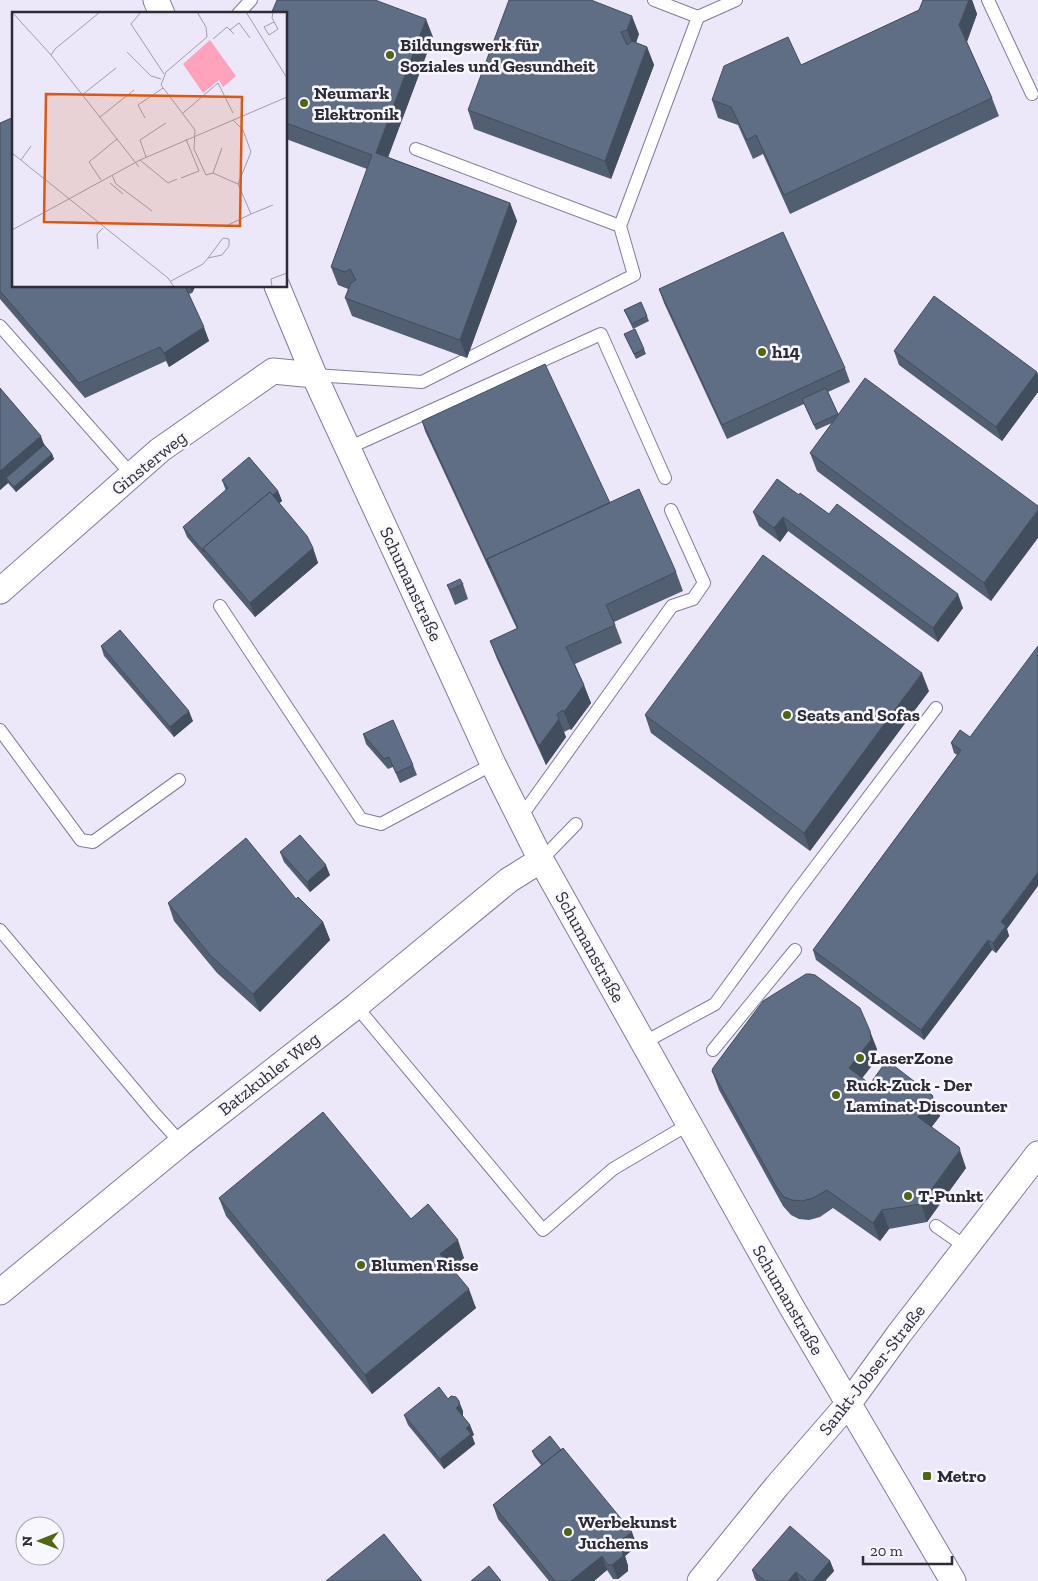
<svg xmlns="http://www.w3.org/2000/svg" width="1038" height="1581" font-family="'Zilla Slab',serif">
<rect width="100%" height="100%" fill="#ece8fa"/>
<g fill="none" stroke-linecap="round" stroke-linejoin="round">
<g stroke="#827c97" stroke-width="14">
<path id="lane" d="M988 0 1032 94
M238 14 251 0
M698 17 736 0
M620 226 698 17 654 0
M0 326 132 475
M314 375 422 382 634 275 620 226 416 149
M348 448 601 334 665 478
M220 606 361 819 381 824 493 764
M0 730 81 840 93 842 179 780
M520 818 672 606 693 599 704 583 671 510
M541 860 576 824
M0 930 154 1113 181 1143
M356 1006 543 1230 613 1169 689 1124
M643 1043 715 1004 795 894 936 708
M713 1050 795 950
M936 1226 966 1247"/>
</g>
<g stroke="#827c97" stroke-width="27">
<path id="street" d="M156 0 162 14
M277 286 314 375 452 674 493 764 541 860 791 1306 953 1581
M0 591 160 450 273 371 314 375
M0 1292 181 1143 356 1006 509 880 541 860
M700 1581 777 1486 849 1403 899 1334 1038 1154"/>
</g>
<use href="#lane" stroke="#fff" stroke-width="12"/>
<use href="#street" stroke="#fff" stroke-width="25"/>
</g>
<path fill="#525f72" d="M591 0 639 34 636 43 647 47 654 65 611 179 474 129 468 110Z
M923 0H972L977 14 967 42 992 98 999 116 790 214 763 154 753 159 738 125 718 118 712 100 801 65 919 10Z
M286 14 433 37 388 157 510 203 517 221 467 358 352 316 345 298 348 289 338 285 331 267 367 169 286 139Z
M0 123 14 286H194L195 287 192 293 189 294 209 341 169 367 166 361 85 398 0 299Z
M659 289 845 368 850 382 828 392 838 414 1038 506 991 601 817 471 810 453 832 423 816 430 804 404 727 439 664 303Z
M624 310 647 316 649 321 633 329Z
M624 334 644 349 646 354 636 359Z
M894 351 1038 374V392L1002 441 899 365Z
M0 388 52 454 54 459 16 492 8 483 0 490Z
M422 421 610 503 676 572 683 591 614 622 622 643 575 664 591 703 571 730 570 729 564 732 566 737 546 765 497 659 490 641 517 629 425 431Z
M222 480 278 491 282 501 279 503 313 548 318 563 255 617 187 537 183 527 226 491Z
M799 495 829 514 963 608 938 642 788 531 780 542 759 526 753 512Z
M463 584 468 599 455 605 447 585Z
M101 646 193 721 174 737 104 656Z
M929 691 810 851 651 733 645 715Z
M960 730 1007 929 1009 936 996 953 992 950 924 1040 816 960 813 950 957 755 954 753 951 743Z
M363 734 413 765 417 775 400 783 393 767 388 769 366 744Z
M280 852 330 875 310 892 284 862Z
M296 899 323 922 330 940 260 1012 217 973 174 921 168 903Z
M877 1049V1059L862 1078 870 1084 932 1095 940 1116 931 1127 966 1168 927 1222 889 1229 880 1241 833 1208 820 1217 809 1220 799 1219 791 1215 783 1206 719 1090 712 1071Z
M219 1198 411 1219 464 1258 452 1268 476 1308 372 1394 226 1216Z
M448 1399 463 1411V1416L470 1425 474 1435 472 1436 475 1444 444 1469 408 1425 404 1415Z
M532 1451 637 1546 625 1556 628 1566V1571L618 1579H613L607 1570 594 1581H549L498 1519 493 1505 541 1465 534 1456Z
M830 1561 834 1571 825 1581H757L755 1579 752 1570Z"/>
<path fill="#424d5d" d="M969 0H972L977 14 966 44 959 25Z
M632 16 639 34 634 48 627 30Z
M426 19 433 37 383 171 376 153Z
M647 47 654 65 611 179 605 161Z
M510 203 517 221 467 358 460 340Z
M190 286H194L195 287 192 293Z
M204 327 209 341 169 367 164 353Z
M1037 372 1038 374V392L1002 441 996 427Z
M41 436 46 450 6 478 8 483 0 490V471Z
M52 454 54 459 16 492 14 487Z
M278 491 282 501 212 559 206 551Z
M1038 510V538L991 601 984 583Z
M783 517 788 531 780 542 774 528Z
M313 548 318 563 255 617 250 603Z
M958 594 963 608 938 642 933 628Z
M922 673 929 691 810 851 804 833Z
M584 685 591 703 571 730 564 712Z
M189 711 193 721 174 737 170 727Z
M559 719 566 737 546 765 539 746Z
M326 865 330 875 310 892 307 882Z
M1038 872V886L1007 929 1009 936 996 953 993 943 1001 922Z
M323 922 330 940 260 1012 253 994Z
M988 940 992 950 924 1040 921 1030Z
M870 1031 877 1049V1059L856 1086 849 1068Z
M932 1095 940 1116 925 1136 918 1117Z
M960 1150 966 1168 927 1222 921 1204Z
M882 1210 889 1229 880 1241 873 1223Z
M458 1240 464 1258 447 1272 440 1254Z
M469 1289 476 1308 372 1394 365 1375Z
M459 1401 463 1411V1416L456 1408Z
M470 1425 474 1435 472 1436 475 1444 444 1469 440 1459 466 1428Z
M632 1532 637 1546 625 1556 628 1566V1571L618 1579 612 1565 616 1544Z
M602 1556 607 1570 594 1581H571Z
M830 1561 834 1571 825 1581H813Z
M796 1572 800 1581H788Z"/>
<path fill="#5f6e85" stroke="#424d5d" d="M277 0H375L426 19 376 153 510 203 460 340 345 298 351 283 356 280 350 269 345 272 331 267 372 155 286 123V14H271Z
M509 0H591L632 16 627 30 621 32 627 45 632 41 647 47 605 161 468 110Z
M923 0H969L959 25 992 98 784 195 756 135 747 140 731 107 712 100 724 66 788 37 801 65 919 10Z
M14 117V286H185L204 327 164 353 160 347 79 383 0 291V123Z
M783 232 845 368 722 425 659 289Z
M934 296 1037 372 996 427 894 351Z
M641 302 647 316 632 324 624 310Z
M635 329 644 349 634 354 624 334Z
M545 364 610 503 487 559 490 568 422 421Z
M865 378 1038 506V510L984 583 810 453Z
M0 388 41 436 0 471Z
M826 388 838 414 814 425 802 399Z
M44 445 52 454 14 487 6 478Z
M249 457 278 491 273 495 270 492 203 548 204 552 183 527 228 488 222 480Z
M777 479 799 495 800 493 829 514 837 504 958 594 933 628 783 517 774 528 753 512Z
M639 489 676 572 606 605 615 625 566 647 584 685 564 712 563 710 557 714 559 719 539 746 490 641 518 628 487 559Z
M270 492 307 536 313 548 250 603 203 548Z
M763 555 922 673 804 833 645 715Z
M460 579 463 584 450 590 447 585Z
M120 630 189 711 170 727 101 646Z
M1038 646V872L1001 922 1006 926 993 943 988 940 921 1030 813 950 961 750 951 743 960 730 970 737Z
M393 720 413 765 396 773 389 757 384 759 363 734Z
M300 835 326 865 307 882 280 852Z
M246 838 296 899 298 897 323 922 253 994 210 955 168 903Z
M806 974H810L815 975 860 1008 870 1031 871 1040 849 1068 870 1084 885 1063 889 1062 932 1095 933 1097 918 1117 959 1147 960 1150 921 1204 882 1210 873 1223 827 1190 813 1198 802 1201 792 1200 784 1197 777 1188 712 1071 713 1068 763 1001Z
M323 1112 411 1219 428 1204 458 1240 440 1254 469 1289 365 1375 219 1198Z
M439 1387 448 1399 451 1396 456 1397 459 1401V1406L456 1408 470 1425 466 1428 471 1434 440 1459 404 1415Z
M550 1436 561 1450 543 1464 532 1451Z
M563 1448 632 1532 616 1544 623 1552V1556L612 1565H608L602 1556 571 1581H555L493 1505Z
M790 1526 830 1561 813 1581H807L796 1572 788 1581H765L752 1570Z
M384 1534 422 1581H326Z
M489 1566 501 1581H471Z"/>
<g fill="#516614" stroke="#f8f7fd" stroke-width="2">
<circle cx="390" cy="55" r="5"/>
<circle cx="304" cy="103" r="5"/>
<circle cx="762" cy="352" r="5"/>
<circle cx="787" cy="715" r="5"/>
<circle cx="860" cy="1058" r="5"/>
<circle cx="836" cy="1095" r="5"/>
<circle cx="908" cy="1196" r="5"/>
<circle cx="361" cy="1265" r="5"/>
<rect x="922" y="1471" width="10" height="10" rx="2.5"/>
<circle cx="568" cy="1532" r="5"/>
</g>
<g text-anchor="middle" stroke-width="5" stroke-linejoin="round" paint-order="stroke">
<g font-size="18" font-weight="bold" fill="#2d2b36" stroke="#f8f7fd" text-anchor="start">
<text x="400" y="51">Bildungswerk für<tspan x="400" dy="21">Soziales und Gesundheit</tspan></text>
<text x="314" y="99">Neumark<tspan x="314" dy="21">Elektronik</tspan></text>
<text x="772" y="358">h14</text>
<text x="797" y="721">Seats and Sofas</text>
<text x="870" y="1064">LaserZone</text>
<text x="846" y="1091">Ruck-Zuck - Der<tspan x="846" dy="21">Laminat-Discounter</tspan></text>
<text x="918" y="1202">T-Punkt</text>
<text x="371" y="1271">Blumen Risse</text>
<text x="937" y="1482">Metro</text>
<text x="578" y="1528">Werbekunst<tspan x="578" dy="21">Juchems</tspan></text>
</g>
<g font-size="18" fill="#2d2b36" stroke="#f8f7fd">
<text transform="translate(149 463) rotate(-39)" y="6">Ginsterweg</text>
<text transform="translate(411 584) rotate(65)" y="6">Schumanstraße</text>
<text transform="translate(590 947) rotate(61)" y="6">Schumanstraße</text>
<text transform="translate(269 1074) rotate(-38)" y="6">Batzkuhler Weg</text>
<text transform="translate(788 1300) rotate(60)" y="6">Schumanstraße</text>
<text transform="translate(872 1370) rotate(-52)" y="6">Sankt-Jobser-Straße</text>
</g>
</g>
<g transform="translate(12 12)">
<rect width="275" height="275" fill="#ece8fa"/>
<path d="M198 28 224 64 211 75 207 68 191 81 171 52Z" fill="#fea3bb"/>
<path fill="none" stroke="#a09cac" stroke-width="1" d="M0 0 39 43 127 155M129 0 119 12 152 62M185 0 194 15 195 25 154 60 149 73 183 118 182 137 194 163 201 161 210 136M234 0 275 66M261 0 260 6 266 17 257 23 252 15 262 10M218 18 227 11 238 26M201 27 215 15 222 22M115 40 139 64 149 67M39 43 43 37 88 0M70 83 104 56M171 101 206 71 221 101M88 105 122 78M133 106 126 93 151 76M0 141 156 266 162 275M134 145 128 128 154 111M9 148 19 134M128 148 156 171 165 167M201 161 226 172 239 140 231 118 221 108M100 163 104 172 140 199M169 166 187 159 174 127M89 168 77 150 105 127M98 171 111 182M239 202 261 193M216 213 239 202 226 172M0 218 128 148 275 85M86 237 85 222 91 216M159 269 191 252 196 246 210 243 217 234V227L211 226 196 246M260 275 259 267 275 261"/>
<path fill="#df570e" fill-opacity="0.15" stroke="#df570e" stroke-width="2.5" d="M34 82 230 85 228 214 32 210Z"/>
<rect width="275" height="275" fill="none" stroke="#2d2b36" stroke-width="2.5"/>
</g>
<g transform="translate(40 1541) rotate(269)"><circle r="24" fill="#f8f7fd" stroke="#a7a5ad"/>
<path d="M0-4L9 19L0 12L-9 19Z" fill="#516614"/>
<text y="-8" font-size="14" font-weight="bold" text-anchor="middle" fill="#2d2b36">N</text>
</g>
<path d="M863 1556v8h89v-8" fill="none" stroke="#2d2b36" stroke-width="2.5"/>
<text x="870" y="1556" font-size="15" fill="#2d2b36" stroke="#f8f7fd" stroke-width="4" paint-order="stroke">20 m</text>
</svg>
